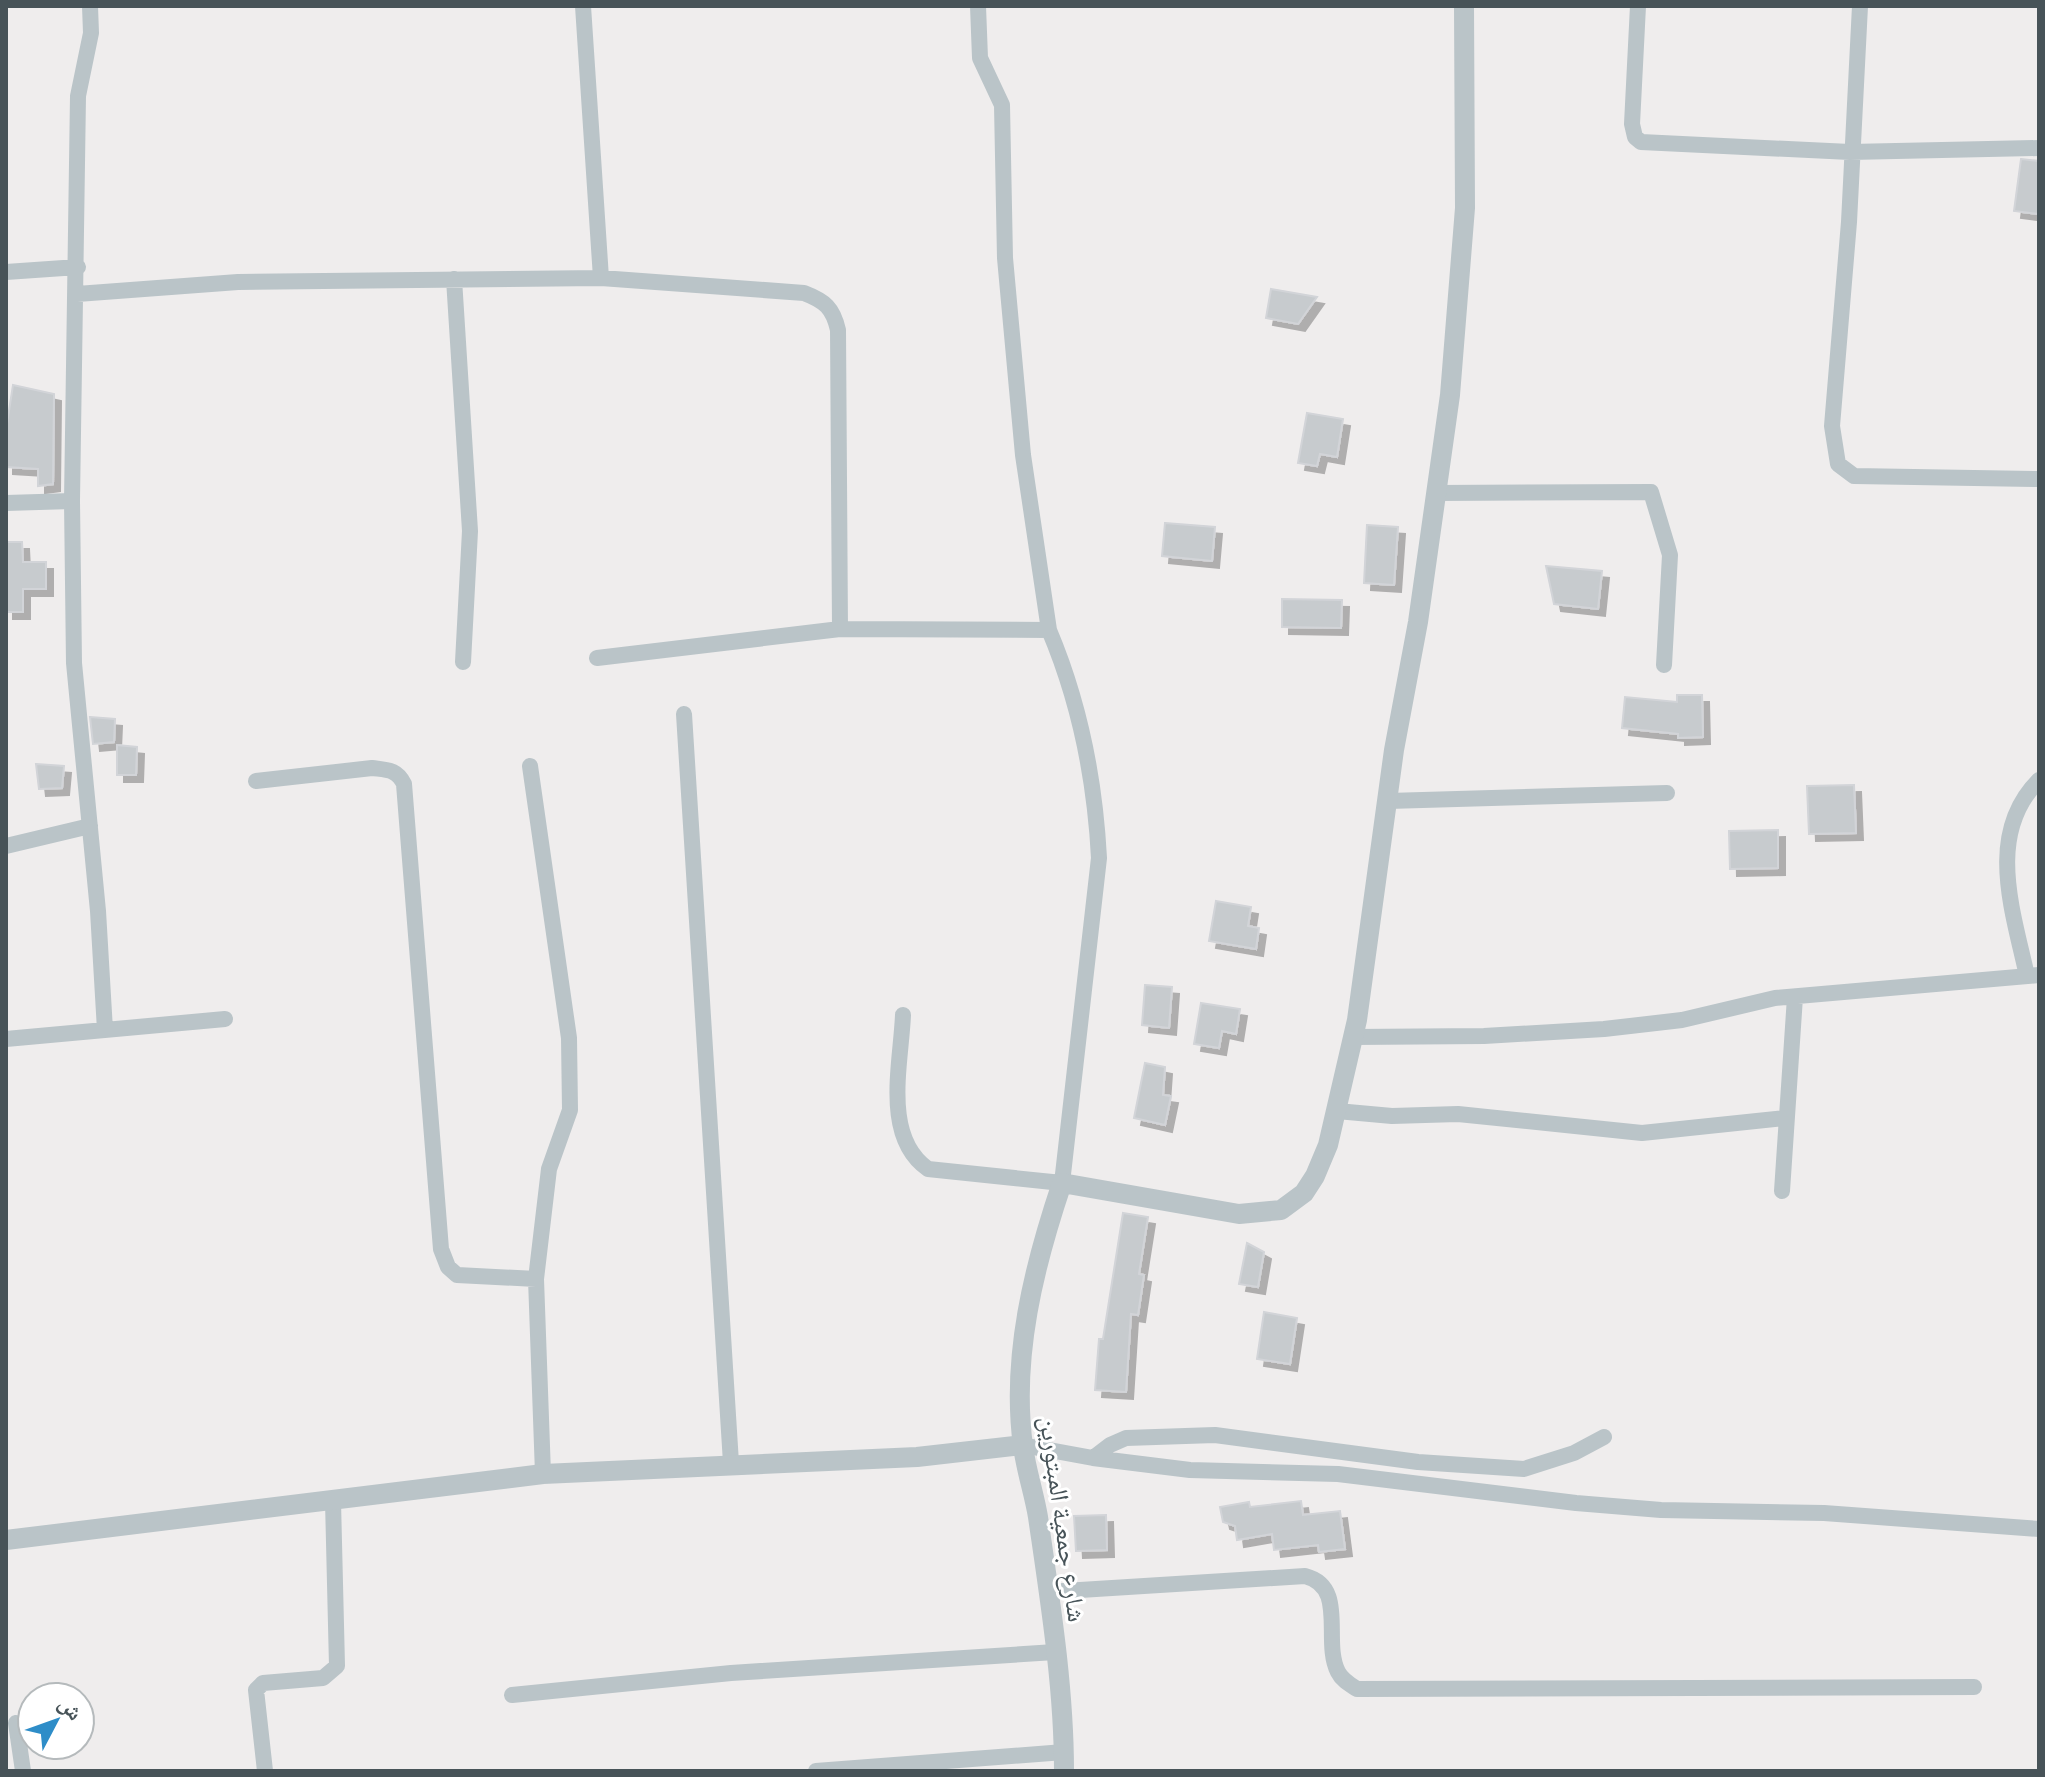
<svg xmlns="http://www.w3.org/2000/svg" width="2045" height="1777" font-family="'Golos Text','Noto Naskh Arabic',sans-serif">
<defs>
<filter id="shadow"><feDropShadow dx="7" dy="7" stdDeviation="0" flood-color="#0004"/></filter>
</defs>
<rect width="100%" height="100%" fill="#efeded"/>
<path fill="#c7cbce" stroke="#d2d4d8" stroke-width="2" filter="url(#shadow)" d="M2021 159 2039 161V214L2014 211Z
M1271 289 1317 297 1298 324 1266 318Z
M13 385 54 394 53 484 38 486V469L6 467V430Z
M1307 413 1343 419 1337 457 1320 454 1317 466 1298 463Z
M1165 523 1215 527 1212 561 1162 556Z
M1367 525 1398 527 1394 585 1364 583Z
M6 542H22L23 562H46V589H23V612H6Z
M1546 566 1602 571 1598 609 1554 604Z
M1282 599 1342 600 1341 628 1282 627Z
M1677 695H1702L1703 737 1678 738V734L1622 728 1625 697 1677 702Z
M90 717 115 719 114 742 93 744Z
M117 745 137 747 136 775H117Z
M36 764 64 766 62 788 39 789Z
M1854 785 1856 833 1809 834 1807 786Z
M1778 830V868L1730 869 1729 831Z
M1216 901 1251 907 1248 926 1259 928 1256 949 1209 941Z
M1145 985 1172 987 1169 1028 1142 1025Z
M1201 1003 1240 1009 1236 1034 1222 1031 1219 1048 1194 1044Z
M1145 1063 1165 1067 1163 1095 1171 1096 1165 1125 1134 1118Z
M1123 1213 1148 1217 1139 1274 1144 1275 1138 1315 1131 1314 1126 1392 1095 1390 1099 1339H1103Z
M1247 1243 1264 1252 1258 1287 1239 1284Z
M1264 1312 1297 1318 1290 1364 1257 1359Z
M1301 1501 1303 1515 1340 1511 1345 1549 1319 1552 1318 1545 1274 1550 1272 1534 1237 1540 1235 1526 1223 1522 1220 1507 1249 1502 1250 1507Z
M1106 1515 1107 1550 1076 1551 1074 1516Z"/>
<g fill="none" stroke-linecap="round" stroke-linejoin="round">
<path stroke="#bac4c8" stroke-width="16" d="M90 6 91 33 78 96 72 501 74 663 98 911 105 1030
M583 6 601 278
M978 6 980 58 1002 105 1005 258 1023 455 1049 630
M1638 6 1632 124 1635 137 1641 142 1850 152 2039 148
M1860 6 1849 222 1832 426 1838 464 1854 476 2039 479
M6 272 78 267
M454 279 470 531 463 662
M77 294 238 282 601 278 804 293C825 301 833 308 838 330L840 629
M1436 493 1651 492 1670 555 1664 665
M6 503 72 501
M597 658 840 629 1049 630C1079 701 1095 781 1099 858L1062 1183 928 1169C882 1137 901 1064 903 1015
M684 714 731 1463
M530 766 569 1038 570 1110 549 1169 536 1279 543 1474
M256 781 372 768C387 770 397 769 404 784L441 1249 448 1267 457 1275 536 1279
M1388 801 1667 793
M6 846 90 826
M2027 976C2013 911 1985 834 2039 780
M1353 1037 1484 1036 1604 1029 1682 1020 1775 998 2039 975
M6 1039 225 1019
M1337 1111 1392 1116 1458 1114 1642 1133 1785 1118
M1782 1191 1795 997
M1022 1445 1093 1458 1190 1470 1338 1474 1576 1503 1661 1510 1824 1513 2039 1529
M1093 1458 1110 1445 1126 1438 1215 1435 1418 1462 1524 1469 1574 1453 1604 1437
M1048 1592 1305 1576C1348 1587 1322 1641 1338 1672 1342 1680 1349 1684 1357 1689L1974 1687
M512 1695 731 1673 1055 1652
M16 1723 23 1771
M265 1771 256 1690 263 1683 323 1678 337 1666 333 1501
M816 1771 1064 1752"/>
<path stroke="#bac4c8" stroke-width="20" d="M6 1540 543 1474 917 1457 1022 1445
M1064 1771C1064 1687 1050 1600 1038 1517 1034 1493 1026 1470 1023 1446 1011 1357 1034 1266 1062 1183L1239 1214 1281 1210 1304 1193 1315 1176 1328 1145 1357 1020 1394 750 1418 622 1450 395 1465 208 1464 6"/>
</g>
<g text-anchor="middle" stroke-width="6" stroke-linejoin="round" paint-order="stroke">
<g font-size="26" fill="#475358" stroke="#fff">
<text transform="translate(1063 1519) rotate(82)" y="9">شارع جمعية المبتورين</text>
</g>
</g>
<rect width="2045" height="1777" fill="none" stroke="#475358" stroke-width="16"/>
<g transform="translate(56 1721) rotate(49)"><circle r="38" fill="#ffffff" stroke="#b5babc" stroke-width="2"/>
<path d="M0-6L14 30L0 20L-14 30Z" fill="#2e8dc8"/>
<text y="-12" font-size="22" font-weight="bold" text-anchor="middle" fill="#475358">ش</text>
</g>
</svg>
